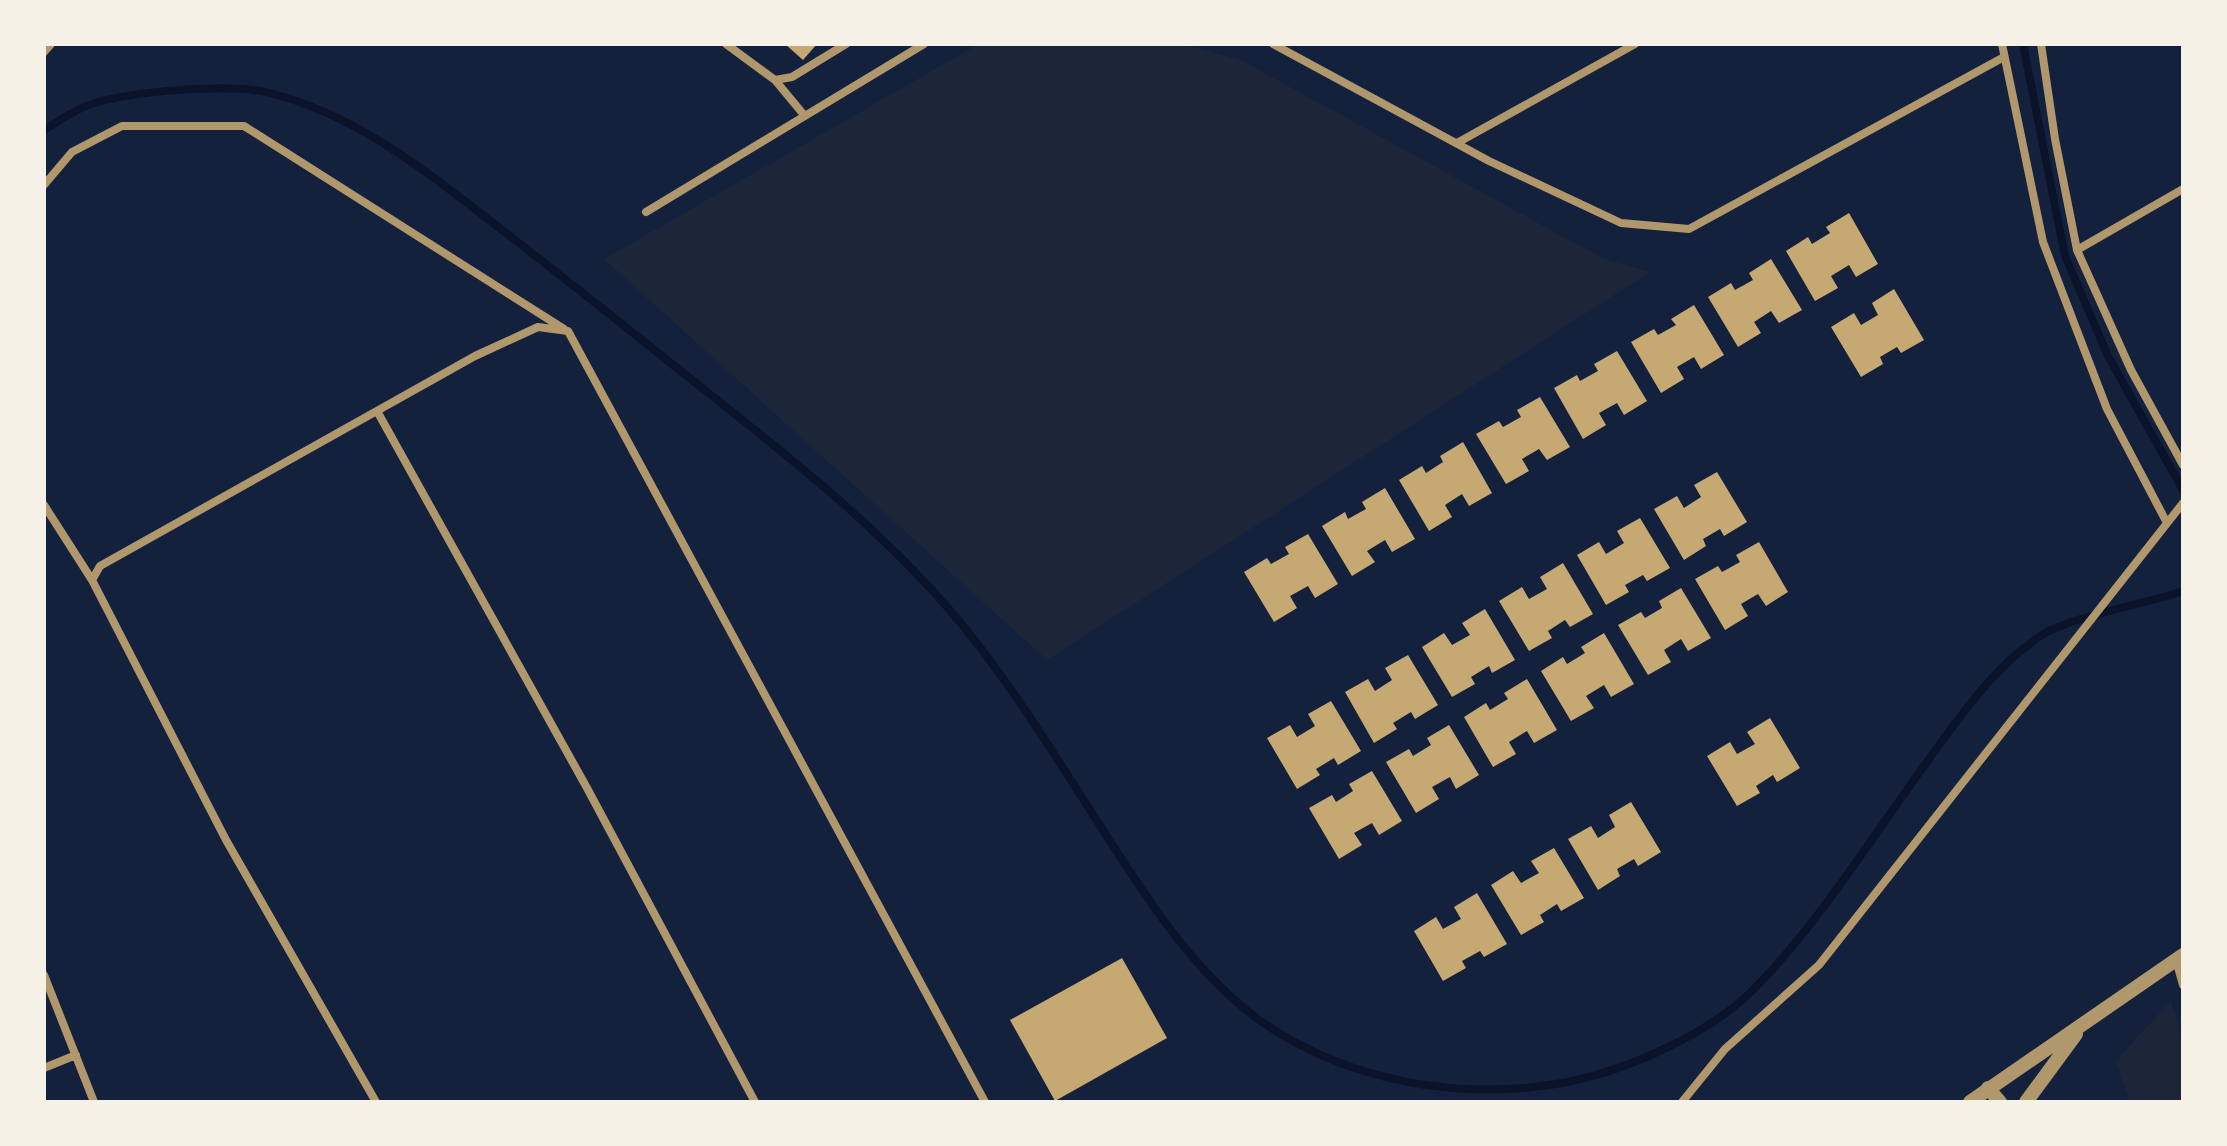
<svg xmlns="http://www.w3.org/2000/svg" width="2227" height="1146" font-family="'DM Sans',sans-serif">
<rect width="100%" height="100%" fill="#14213d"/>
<path fill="#1d2539" d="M979 44H1181L1241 60 1602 258 1650 272 1047 660 604 259Z
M2171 1001 2183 1040V1102H2130L2115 1061Z"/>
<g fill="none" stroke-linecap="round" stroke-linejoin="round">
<path stroke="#0b132b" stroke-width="8" d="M2023 44 2065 256 2108 356 2183 490
M44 130C59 121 75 109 92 104 130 91 233 83 270 93 352 114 419 165 484 216 539 258 593 301 647 344 751 428 860 507 948 608 1007 676 1057 759 1106 835 1150 903 1197 977 1265 1024 1349 1081 1456 1100 1556 1084 1619 1074 1707 1036 1753 990 1816 927 1875 833 1929 759 1962 714 1992 669 2039 637 2067 617 2146 604 2183 591"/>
</g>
<path fill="#c6a872" d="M785 44H817L803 60Z
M1849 213 1878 264 1856 277 1849 265 1831 276 1838 288 1815 301 1786 251 1808 237 1812 244 1830 233 1826 227Z
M1771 259 1802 310 1779 323 1771 311 1754 322 1761 333 1738 347 1708 297 1731 283 1735 290 1753 280 1749 273Z
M1894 289 1924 340 1901 353 1897 347 1880 357 1883 364 1861 377 1831 327 1854 313 1861 325 1878 315 1872 303Z
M1694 305 1724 355 1701 369 1694 357 1677 367 1684 379 1661 393 1631 342 1654 329 1658 335 1676 325 1671 319Z
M1617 351 1647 401 1624 415 1617 403 1599 413 1606 425 1583 439 1554 388 1577 375 1580 381 1598 371 1594 364Z
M1540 397 1570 447 1547 460 1539 449 1522 459 1529 471 1506 484 1476 434 1499 421 1503 427 1521 417 1517 410Z
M1463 442 1492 493 1469 506 1462 494 1445 505 1452 517 1429 531 1399 480 1422 466 1426 473 1443 462 1440 456Z
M1717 472 1747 522 1724 536 1720 529 1703 539 1706 546 1684 560 1654 509 1677 496 1684 508 1701 497 1694 485Z
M1385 488 1415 539 1392 552 1385 540 1367 551 1375 562 1352 576 1322 526 1345 512 1348 519 1366 509 1362 502Z
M1640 518 1670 568 1647 581 1643 575 1625 585 1629 592 1606 605 1577 555 1599 542 1606 554 1624 543 1617 531Z
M1308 534 1338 584 1315 598 1308 586 1290 596 1297 608 1274 622 1244 572 1267 558 1271 564 1289 554 1285 547Z
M1759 542 1788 592 1766 606 1758 594 1741 604 1748 616 1725 630 1695 579 1718 566 1722 572 1740 562 1736 555Z
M1563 563 1593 614 1570 627 1565 620 1548 631 1552 638 1529 651 1499 601 1522 587 1529 599 1547 589 1540 577Z
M1681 588 1711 638 1688 651 1681 639 1664 650 1671 662 1648 675 1618 625 1641 612 1645 618 1662 608 1659 601Z
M1485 609 1515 660 1492 673 1489 666 1471 677 1475 684 1452 697 1422 647 1444 633 1452 645 1470 635 1462 623Z
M1604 633 1634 684 1611 697 1604 685 1586 696 1594 708 1571 721 1541 671 1563 657 1567 664 1585 653 1581 647Z
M1408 655 1438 705 1415 719 1411 712 1393 723 1397 729 1374 743 1345 692 1368 679 1375 691 1392 680 1385 668Z
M1527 679 1557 730 1534 743 1527 731 1509 742 1516 754 1493 767 1464 717 1486 703 1490 710 1508 699 1504 693Z
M1331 701 1361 751 1338 765 1334 758 1316 769 1320 775 1297 789 1267 738 1290 725 1297 737 1315 726 1308 714Z
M1770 718 1800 768 1777 782 1773 775 1756 786 1760 793 1737 806 1707 756 1730 742 1737 754 1755 744 1747 732Z
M1449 725 1479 775 1456 789 1450 777 1432 787 1439 799 1416 813 1386 762 1409 749 1413 756 1431 745 1427 738Z
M1372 771 1402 821 1379 835 1372 823 1354 833 1362 845 1339 859 1309 808 1332 795 1336 802 1353 791 1349 784Z
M1631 802 1661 852 1638 866 1634 859 1617 869 1620 876 1598 890 1568 839 1591 826 1598 838 1615 827 1609 815Z
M1554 848 1584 898 1561 911 1557 904 1540 915 1544 922 1521 935 1491 885 1513 871 1521 883 1539 873 1531 861Z
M1477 893 1507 944 1484 957 1480 951 1462 961 1466 968 1443 981 1414 931 1436 917 1443 929 1461 919 1454 907Z
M1122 958 1167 1038 1055 1101 1010 1020Z"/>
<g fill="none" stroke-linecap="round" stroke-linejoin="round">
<path stroke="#b1986c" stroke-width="8" d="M726 44 775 80 792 77 846 44
M1273 44 1489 161 1621 223 1689 229 2004 57
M2002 44 2043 242 2107 409 2167 523
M2041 44 2055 139 2077 250 2131 370 2183 465
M44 52 51 44
M775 80 804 115
M1457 143 1635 44
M44 185 72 152 122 126H244L564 329
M646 212 924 44
M2077 250 2183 189
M377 411 587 788 755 1102
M44 505 92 580 226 840 376 1102
M92 580 100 566 475 356 538 327 568 331 985 1102
M2176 960 2183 985
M44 975 94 1102
M44 1068 76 1055
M1682 1102 1725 1049 1819 965 2183 503"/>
<path stroke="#b1986c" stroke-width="14" d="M1988 1088 2000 1102
M1970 1102 2183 955
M2026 1102 2076 1034"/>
</g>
<rect width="2227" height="1146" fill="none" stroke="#f6f1e7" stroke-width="92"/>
</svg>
